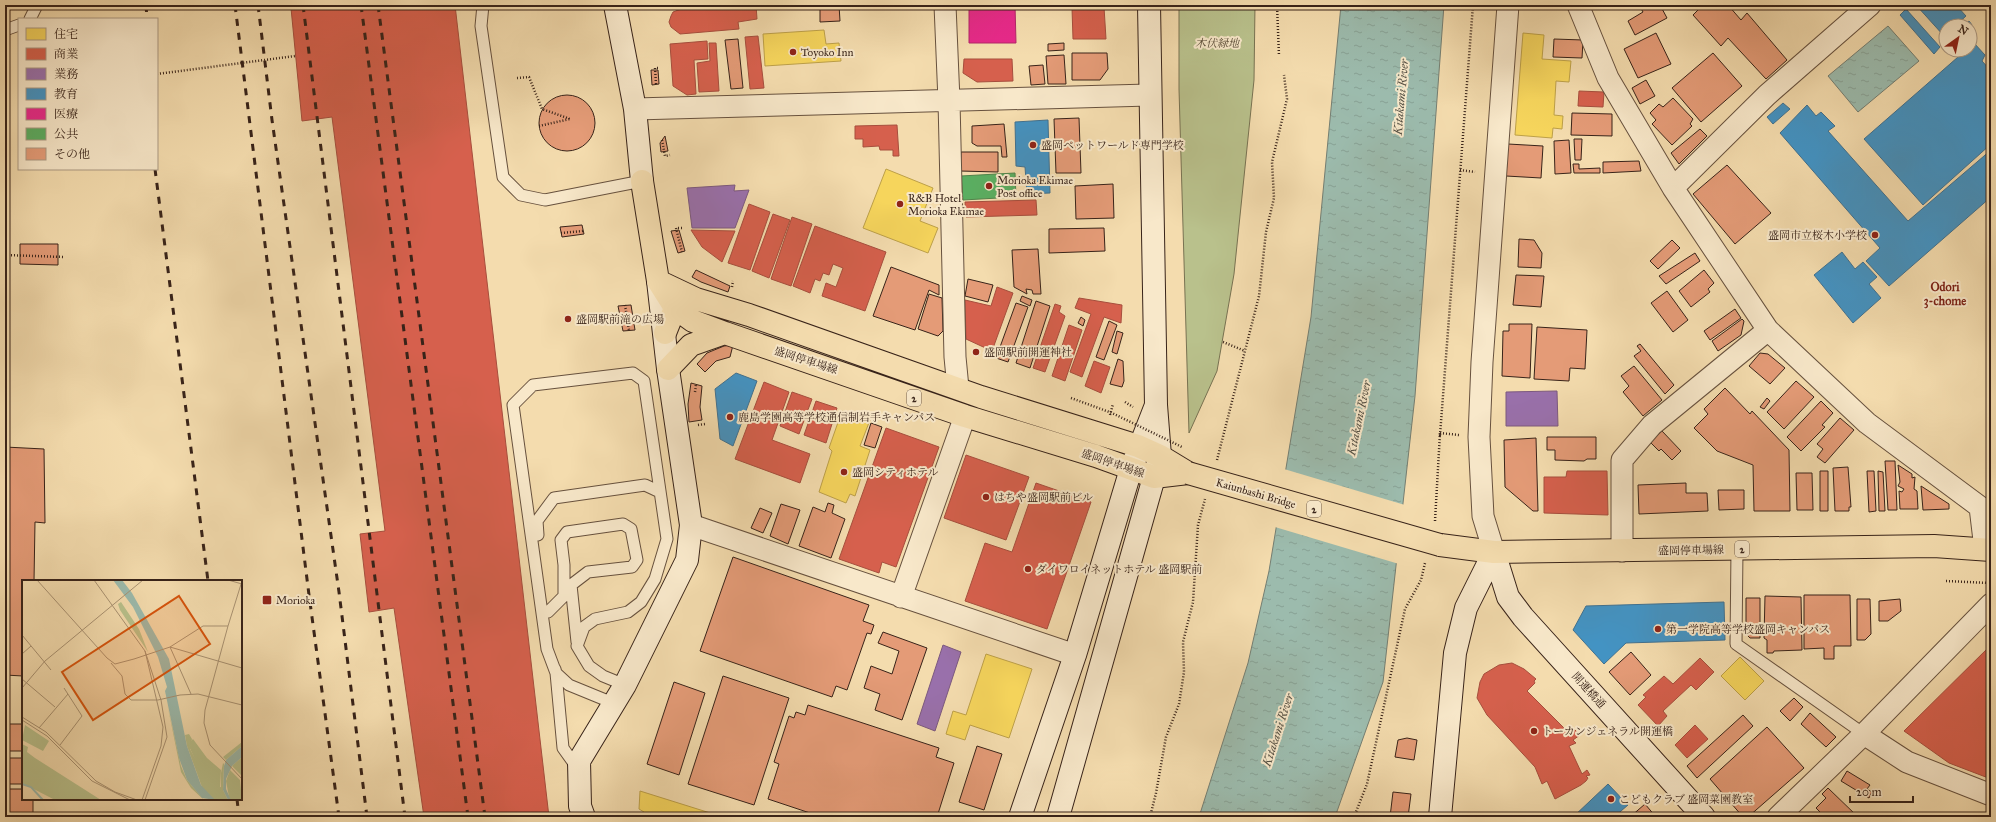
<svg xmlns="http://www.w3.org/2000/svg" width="1996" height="822" font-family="'IM FELL Great Primer','Noto Serif JP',serif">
<defs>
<pattern id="water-ripples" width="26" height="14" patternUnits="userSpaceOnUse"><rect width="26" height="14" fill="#9cbbad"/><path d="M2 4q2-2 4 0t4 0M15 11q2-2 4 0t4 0" fill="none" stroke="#87a094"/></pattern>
</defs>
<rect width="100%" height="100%" fill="#f4dcae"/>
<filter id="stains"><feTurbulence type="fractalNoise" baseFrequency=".005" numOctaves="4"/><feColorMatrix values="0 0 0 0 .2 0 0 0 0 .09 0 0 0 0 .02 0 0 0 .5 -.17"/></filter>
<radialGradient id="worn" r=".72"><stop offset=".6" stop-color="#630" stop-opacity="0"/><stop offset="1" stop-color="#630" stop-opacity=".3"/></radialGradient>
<path fill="#b9c18c" stroke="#787252" d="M1179 5H1255L1254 80 1234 274 1217 371 1189 433 1179 89Z"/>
<path fill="url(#water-ripples)" stroke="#747e72" d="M1341 5H1444L1415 396 1383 682 1335 817H1199L1248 663 1269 571 1311 317Z
M1888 26 1919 61 1858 112 1828 76Z"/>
<path fill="#f4dcae" d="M1284 469 1405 505 1399 564 1275 527Z"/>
<path fill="#f6d55c" stroke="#bda048" d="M1032 5H1053L1032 6Z
M824 30 826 44 839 43 841 61 765 66 763 34Z
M1523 33 1544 35 1542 59 1571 61 1569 82 1556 81 1554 115 1563 116 1562 129 1553 128 1552 138 1515 135Z
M886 169 933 188 920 221 938 228 928 253 863 228Z
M842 411 870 420 860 446 870 450 855 496 850 494 846 503 819 492 832 451 829 448Z
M986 654 1032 669 1009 738 970 725 965 740 946 734 953 711 966 715Z
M1740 657 1764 681 1745 700 1721 676Z
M640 791 723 817H643L644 812 639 809Z"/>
<path fill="#d6604d" stroke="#a74e3d" d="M320 5H455L549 817H424L394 608 369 612 360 534 385 531 332 117 302 121 291 8Z
M692 5H756L757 19 738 22 739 29 680 34 671 27 669 22 671 16 673 12Z
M1104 7 1106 39H1073L1072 8Z
M758 36 764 88 750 89 745 37Z
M707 41 708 59 694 60 696 94 687 95 673 86 670 44Z
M709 43H716L719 91 699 92 697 63 710 61Z
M964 59H1012L1013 81 977 82 963 73Z
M1579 91 1604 92 1603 107 1578 106Z
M897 125 899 156H893V150H880L879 146 863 147V139H855V126Z
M1036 200 1037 215 966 217 965 202Z
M749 204 770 212 750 270 728 263Z
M773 214 790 220 769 278 752 271Z
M792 217 812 224 791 286 771 279Z
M815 226 886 252 865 311 822 296 826 283 836 287 843 268 833 264 829 275 823 273 820 281 815 279 810 293 793 286Z
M691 230 735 231 722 262 702 247Z
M997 287 1013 293 992 351 966 339 965 300 991 306Z
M1079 298 1122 305 1121 323 1104 317 1082 377 1070 372 1091 314 1075 308Z
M1055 304 1061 306 1059 312 1065 316 1045 372 1033 368Z
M1069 325 1082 330 1065 381 1052 376Z
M1094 361 1110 367 1101 393 1085 386Z
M764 382 789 392 772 440 810 454 800 483 735 459Z
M792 392 812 399 799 434 780 426Z
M816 401 837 408 826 443 804 435Z
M886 428 939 447 896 567 882 562 879 573 839 559Z
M966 455 1029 477 1006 540 944 518Z
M1567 471H1607L1608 515 1544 513V477H1566Z
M1036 483 1091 502 1047 629 965 601 985 543 1012 552Z
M1991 645V779L1949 763 1904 731Z
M1700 658 1714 672 1696 690 1691 685 1663 711 1667 716 1658 726 1638 705 1646 697 1643 695 1664 676 1673 684Z
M1512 663 1524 669 1536 679 1534 681 1535 683 1527 691 1569 733 1574 729 1580 735 1573 740 1576 743 1569 746 1582 774 1587 770 1590 775 1586 776 1588 778 1586 781 1581 785 1555 799 1547 781 1542 784 1535 767 1487 715 1477 698 1480 682 1484 674 1499 665Z
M1695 725 1708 739 1687 758 1675 745Z"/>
<path fill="#9970ab" stroke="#7c597f" d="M735 185 734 191 749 190 735 228H692L687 188Z
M1557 391 1558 426H1506V392Z
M943 645 961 652 935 731 917 724Z"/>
<path fill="#4393c3" stroke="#407190" d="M1916 5H1956L1966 16 1955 26H1946V34L1944 36Z
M1906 9 1940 47 1934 54 1900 15Z
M1969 21 1972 25 1970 27 1963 26Z
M1974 43 1985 55 1982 61 1991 71V144L1923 205 1864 139 1966 50H1970V47Z
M1783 103 1790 109 1773 124 1767 117Z
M1807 105 1816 116 1821 112 1835 126 1828 131 1908 221 1991 150V197L1889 286 1866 261 1880 248 1780 133Z
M1048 120 1050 193 1027 194 1025 167 1016 166 1015 122Z
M1842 252 1855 269 1863 262 1877 277 1869 284 1881 298 1853 323 1814 275Z
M736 373 757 381 733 446 720 439 715 389Z
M1724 602 1725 640 1626 643 1604 664 1573 630 1586 606Z
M1608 784 1628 805 1614 817H1573Z"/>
<path fill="#e7298a" stroke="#b22768" d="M969 5H1015L1016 43H969Z"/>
<path fill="#5aae61" stroke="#50844b" d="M1015 173 1016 197 963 200 961 176Z"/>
<path fill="#e49b77" stroke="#382319" d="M820 5H839L840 21 820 22Z
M1639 5H1660L1667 18 1635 35 1628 21 1643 12Z
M1703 5H1728L1741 20 1747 13 1787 60 1766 79 1728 38 1721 46 1693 15Z
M1656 33 1671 64 1638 78 1624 49Z
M738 39 743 88 731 89 725 40Z
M1554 39 1583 40 1582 58 1553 57Z
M1064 43V50L1048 51V44Z
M1072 53H1107L1108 69 1100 80H1072Z
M1713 53 1742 86 1701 122 1672 88Z
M1064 55 1066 84H1048L1046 56Z
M1043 65 1045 84 1031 85 1029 66Z
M651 70H658L659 84 652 85Z
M1646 80 1655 96 1640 104 1632 88Z
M539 123a28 28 0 1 1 56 0a28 28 0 1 1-56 0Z
M1673 98 1693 119 1690 124 1692 126 1672 145 1652 124 1656 120 1650 113 1659 104 1663 107Z
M1572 113 1612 114V136L1571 135Z
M1079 118 1081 173H1056L1054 119Z
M1004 124 1007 157H1002L1001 146H977L972 143V126Z
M1700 129 1707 136 1679 164 1671 153Z
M665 136 668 151 661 152 660 143Z
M1574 139H1582L1581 160H1575Z
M1569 140 1571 173 1555 174 1554 141Z
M1508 144 1543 146 1541 178 1506 176Z
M961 152H998V172L960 171Z
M1639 161 1641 171 1603 173V162Z
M1573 164H1579V169L1600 168V173H1574Z
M1727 165 1771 213 1735 244 1693 194Z
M1113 184 1114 218 1076 219 1075 186Z
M582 225 584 234 562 237 560 227Z
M1104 228 1105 251 1049 253V229Z
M679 230 685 251 678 253 671 231Z
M1519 239 1534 240 1542 253 1541 268 1518 267Z
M1672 240 1680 248 1658 269 1650 261Z
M20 244H58V265L20 264Z
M1038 249 1041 294H1033L1032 290 1026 289 1027 294 1014 287 1012 250Z
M1695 253 1700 261 1666 284 1659 276Z
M891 267 939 285V295L929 290 915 330 873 316Z
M696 270 730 286 728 292 701 282 692 277Z
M1704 270 1714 283 1708 289 1710 292 1691 307 1679 291Z
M1516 275 1544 276 1541 307 1513 305Z
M968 279 993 285 988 302 965 296Z
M1667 291 1688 320 1673 332 1651 303Z
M929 294 942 298 943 331 938 336 918 329Z
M1022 296 1032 300 1030 306 1020 301Z
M1036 301 1050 306 1030 368 1016 363Z
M1016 303 1028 307 1008 362 996 358Z
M631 305 635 330 623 331 618 306Z
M1735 309 1741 318 1710 340 1704 331Z
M1081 317 1085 320 1083 326 1078 323Z
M1742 319 1744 321 1741 335 1718 351 1712 341Z
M1109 321 1117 325 1104 360 1096 357Z
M1509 324H1532L1530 378 1502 376 1503 331H1509Z
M1537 327 1587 330 1585 369 1570 368 1569 381 1534 379Z
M1117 331 1123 333 1117 354 1112 352Z
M1640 344 1674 385 1665 394 1634 356 1641 351 1637 346Z
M733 345 730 357 716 361 705 372 697 364 707 353 724 346Z
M1760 353 1768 354 1785 368 1770 384 1749 366Z
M1118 359 1123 361 1124 381 1122 387 1110 384Z
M1634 366 1662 400 1643 416 1623 392 1629 386 1621 376Z
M1796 381 1814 397 1784 429 1767 412Z
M691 383 702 386 700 407 702 420 689 422 688 404Z
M1725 388 1750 414 1752 411 1789 450 1790 511H1754L1753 465 1717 451 1694 428 1708 414 1704 409Z
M1767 398 1770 401 1764 409 1760 407Z
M1821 401 1833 413 1822 425 1825 427 1801 451 1787 437Z
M1840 418 1854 430 1825 463 1817 457 1823 449 1817 444Z
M871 423 882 427 875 448 864 445Z
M1662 431 1681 451 1672 460 1661 449 1659 451 1650 442Z
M1547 437H1596V459H1587L1584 461 1555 460V450H1547Z
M1536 438 1538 511H1533L1505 487 1504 440Z
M5 447 44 449 45 523 35 522 34 581H23V676L5 675Z
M1885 461H1895L1897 510H1888Z
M1898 465 1912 474V478L1915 477 1914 489 1917 491 1918 509H1900L1899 491 1902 492 1904 489 1898 486 1900 482Z
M1848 467 1851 507H1849V511H1835L1833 468Z
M1820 471H1828V511H1820Z
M1867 471H1874L1876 511 1869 512Z
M1878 471 1883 472 1885 511H1879Z
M1796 473H1812L1813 510H1797Z
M1686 483V493H1707L1708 511 1639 514 1638 485Z
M1921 486 1949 504V509L1923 510Z
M1718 490H1744V509L1719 510Z
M828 503 834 505 832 513 845 519 831 558 799 546 813 507 825 512Z
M781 504 800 510 788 544 770 536Z
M760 508 772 513 763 533 751 528Z
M733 557 869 605 863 621 874 625 871 634 867 633 847 690 836 686 832 697 700 651Z
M1804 595H1850L1851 646H1834V659H1824V648L1804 649Z
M1765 596 1801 597 1802 650 1774 651 1773 653H1767V640L1764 638Z
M1746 598H1760V638H1750L1746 634Z
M1857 599H1870L1871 634 1865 640H1857Z
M1900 599 1901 611 1888 621H1879V601Z
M883 632 927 648 902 720 875 710 880 694 864 688 871 666 892 674 899 651 878 643Z
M1631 652 1651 675 1630 695 1609 672Z
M723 676 789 698 754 805 688 784Z
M674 682 705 693 679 775 647 764Z
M1794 698 1803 707 1790 721 1780 711Z
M808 705 939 748 936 757 954 763 937 817H822L768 799 779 764 774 762 789 716 794 718 796 712 805 715Z
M1810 713 1836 737 1826 747 1801 724Z
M1743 715 1753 726 1697 778 1687 766Z
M5 724H23V751H6Z
M1767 727 1804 768 1748 817H1743L1710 779Z
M1407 738 1417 740 1414 760 1395 757 1398 740Z
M977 746 1002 754 984 810 959 802Z
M5 758H23V784H5Z
M1847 771 1870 785 1867 789 1872 792 1869 798 1841 781Z
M1828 788 1857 816 1856 817H1825L1816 808 1826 798 1822 794Z
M5 789H23V799H33V816L5 815Z
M1393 792 1411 794 1408 817H1386H1390Z
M1645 804 1656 817H1630Z"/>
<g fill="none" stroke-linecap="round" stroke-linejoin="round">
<g stroke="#67513e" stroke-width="13">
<path id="lane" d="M483 5 481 26 503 177 521 195 545 200 642 181
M30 19 37 5
M5 30 19 25
M538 535 537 521 554 498 645 485 660 492
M1737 549 1736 644 1864 734
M548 612 564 596V565L561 540 567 532 623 524 631 529 637 560 632 567 588 572 571 585 577 642
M555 669 556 673 569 685 613 703
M578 769 563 748 556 673 547 649 513 405 533 385 633 373 644 381 667 539 655 579 641 602 628 612 595 619 584 627 577 646 589 666 603 676 625 685"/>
</g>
<g stroke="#67513e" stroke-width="23">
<path id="street" d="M945 5 949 101 955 357 958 388
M1578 5 1608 78 1673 188 1768 330 1867 423 1980 507 1985 549
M635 109 1149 95
M1673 188 1767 95 1870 5
M691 525 1075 655
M1622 551V460L1652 425 1768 330
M1494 552 1483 516 1479 437 1482 362 1508 5
M901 597 965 416
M1864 734 1907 762 1991 795
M1778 817 1864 734 1991 604"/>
</g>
<g stroke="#382319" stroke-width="24">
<path id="secondary" d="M615 5 635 109 642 181
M1149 5 1156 405
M1494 552 1508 597 1523 617 1704 817
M584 817 580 806 579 761 625 685 687 560 691 525 668 369 658 281
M1020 817 1075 655 1131 469 1156 405 1160 456 1058 817
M1440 817 1455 653 1466 608 1494 552"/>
</g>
<g stroke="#382319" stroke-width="24">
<path id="primary" d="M642 181 658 281 675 308 693 321 725 333 965 416 1096 456 1154 477 1188 473
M658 281 696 299 749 315 981 397 1138 446 1160 456 1188 473
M665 333 675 308 688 303
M668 369 691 345 725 333
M1440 545 1494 552 1934 546 1991 550"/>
</g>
<path stroke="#382319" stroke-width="2.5" stroke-dasharray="1 2" stroke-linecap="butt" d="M1277 5 1279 56
M517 78 529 77 542 109 570 119
M656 84 655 68H659
M539 126 570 119
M662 140 665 156 670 155
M1460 170 1475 172
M682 228H676L682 252
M561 233 583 231
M5 255 64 257
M732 287 733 281
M625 305 629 330
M1223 342 1245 351
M695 392 696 384
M1125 402 1133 407
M1110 415 1113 404
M698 425 705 424
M1440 433 1459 435
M1217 460 1259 296 1266 232 1274 198 1272 162 1287 99 1284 75
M1435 521 1440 433V435L1473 5
M1946 581 1989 583
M1150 817 1156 793 1166 737 1179 704 1184 672 1183 642 1193 602 1198 525 1205 499
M1354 817 1367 784 1405 609 1421 580 1425 563"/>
<use href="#lane" stroke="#f8e8ca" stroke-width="11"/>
<use href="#street" stroke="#f8e8ca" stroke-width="21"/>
<use href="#secondary" stroke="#f8e8ca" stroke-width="22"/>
<use href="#primary" stroke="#f4dcae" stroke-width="22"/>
<path stroke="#382319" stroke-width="3" stroke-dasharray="7 7" stroke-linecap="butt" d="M146 5 147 19
M235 5 309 595 339 817
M258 5 272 120 339 592 367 817
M303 5 405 817
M361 5 468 817
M378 5 485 817
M155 169 208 581
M237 799 239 817"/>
<g stroke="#382319" stroke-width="24" stroke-linecap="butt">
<path id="primary-bridge" d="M1188 473 1440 545"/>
</g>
<path stroke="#382319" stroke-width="2.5" stroke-dasharray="1 2" stroke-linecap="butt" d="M157 74 295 56
M1071 398 1112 413 1182 447"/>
<use href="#primary-bridge" stroke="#f4dcae" stroke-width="22"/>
</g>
<g fill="#8f2418" stroke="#f8e8ca" stroke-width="1.5">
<circle cx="793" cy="52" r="4"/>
<circle cx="1033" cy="145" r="4"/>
<circle cx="989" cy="186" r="4"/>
<circle cx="900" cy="204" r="4"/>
<circle cx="1875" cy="235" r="4"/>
<circle cx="568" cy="319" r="4"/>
<circle cx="976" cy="352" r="4"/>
<circle cx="730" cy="417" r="4"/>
<circle cx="844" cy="472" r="4"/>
<circle cx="986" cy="497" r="4"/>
<circle cx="1028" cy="569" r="4"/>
<rect x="262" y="595" width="10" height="10" rx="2"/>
<circle cx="1658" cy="629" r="4"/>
<circle cx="1534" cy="731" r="4"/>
<circle cx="1611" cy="799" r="4"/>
</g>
<g text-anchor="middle" stroke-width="4" stroke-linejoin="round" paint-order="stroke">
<g fill="#f8e8ca" stroke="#725e4e" stroke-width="1">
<rect x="907" y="390" width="14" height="16" rx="3"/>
<rect x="1307" y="501" width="14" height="16" rx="3"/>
<rect x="1735" y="541" width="14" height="16" rx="3"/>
</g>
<g font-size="10" font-weight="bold" fill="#382319">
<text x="914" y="402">2</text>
<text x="1314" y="513">2</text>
<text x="1742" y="553">2</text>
</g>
<g font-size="11" font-style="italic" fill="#584a36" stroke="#f8e8ca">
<text x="1217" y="47">木伏緑地</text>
</g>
<g font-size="11" fill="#382319" stroke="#f8e8ca" text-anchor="start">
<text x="801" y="56">Toyoko Inn</text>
<text x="1041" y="149">盛岡ペットワールド専門学校</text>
<text x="997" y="184">Morioka Ekimae<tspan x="997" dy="13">Post office</tspan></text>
<text x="908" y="202">R&amp;B Hotel<tspan x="908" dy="13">Morioka Ekimae</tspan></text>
<text x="1867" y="239" text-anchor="end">盛岡市立桜木小学校</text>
<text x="576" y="323">盛岡駅前滝の広場</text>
<text x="984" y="356">盛岡駅前開運神社</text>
<text x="738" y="421">鹿島学園高等学校通信制岩手キャンパス</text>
<text x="852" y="476">盛岡シティホテル</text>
<text x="994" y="501">はちや盛岡駅前ビル</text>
<text x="1036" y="573">ダイワロイネットホテル 盛岡駅前</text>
<text x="276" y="604">Morioka</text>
<text x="1666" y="633">第一学院高等学校盛岡キャンパス</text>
<text x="1542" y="735">トーカンジェネラル開運橋</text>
<text x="1619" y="803">こどもクラブ 盛岡菜園教室</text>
</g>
<g font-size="11" fill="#382319" stroke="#f8e8ca">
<text transform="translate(806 360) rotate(18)" y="4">盛岡停車場線</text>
<text transform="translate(1113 463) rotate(19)" y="4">盛岡停車場線</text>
<text transform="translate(1256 493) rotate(16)" y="4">Kaiunbashi Bridge</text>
<text transform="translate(1691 550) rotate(-1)" y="4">盛岡停車場線</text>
<text transform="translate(1589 690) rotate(48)" y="4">開運橋通</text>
</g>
<g font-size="12" font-style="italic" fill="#565145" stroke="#f8e8ca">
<text transform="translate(1401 97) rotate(-85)" y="4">Kitakami River</text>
<text transform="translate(1359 418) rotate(-78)" y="4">Kitakami River</text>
<text transform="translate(1278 730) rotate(-72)" y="4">Kitakami River</text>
</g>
<g font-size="12" font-weight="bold" fill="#7a1f14" stroke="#f8e8ca">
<text x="1945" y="291">Odori<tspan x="1945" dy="14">3-chome</tspan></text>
</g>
</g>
<g transform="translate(22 580)">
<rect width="220" height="220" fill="#f4dcae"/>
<path d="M167 154 170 159 168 169 189 209 199 207V193L201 183 202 184 201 210 206 220 191 219 180 207 165 166 163 155ZM220 162V166L204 180 201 177ZM220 177V193L219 195 210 186ZM208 190 218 200 220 220H209L207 217 204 201Z" fill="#b9c18c"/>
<path d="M145 123 159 186 165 200 182 220 169 208 159 192ZM0 164 6 167 5 172 13 178 79 220H33L0 203Z" fill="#b9c18c"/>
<path d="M99 22 117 49 126 72 98 30 96 24ZM3 145 27 161 21 171 0 160ZM171 159 185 178 199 190 198 209 189 210 180 195 166 164Z" fill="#b9c18c"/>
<path d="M91 0H100L110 13 147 79 165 166 179 205 193 220 180 218 165 200 157 178 143 111 145 107 136 77 111 27ZM220 166V177L210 186 204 199V209L209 220H206L201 210 202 186 204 180Z" fill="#9cbbad"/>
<path fill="none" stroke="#9cbbad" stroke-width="2" d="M0 204 9 207 21 220"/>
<path fill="none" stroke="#a99272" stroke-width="1" d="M15 0 85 78M72 0 123 71M206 0 220 4M206 46 183 130 182 143 188 165 220 199M0 55 29 90M148 67 220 88M148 67 169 114M0 74 9 66M85 78 93 84 112 79 148 67 181 46H206L220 1M89 83 100 96 103 114 109 120H136L158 115 176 114 220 125M0 99 33 127M0 108 23 81 121 0M0 137 24 152 74 201 93 212 115 220M0 140 25 156 70 201 108 220M17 148 46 114M38 165 60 136 42 108M120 220 139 166 141 147 123 71 139 120 145 157 123 220"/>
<path fill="#d6540d" fill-opacity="0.15" stroke="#d6540d" stroke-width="2" d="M157 16 188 64 71 140 40 92Z"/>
<rect width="220" height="220" fill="none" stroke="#382319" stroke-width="2"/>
</g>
<rect width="1996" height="822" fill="none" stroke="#f4dcae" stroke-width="20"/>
<rect x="6" y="6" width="1984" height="810" fill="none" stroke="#382319" stroke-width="2"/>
<rect x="10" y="10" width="1976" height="802" fill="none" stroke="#382319"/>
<rect x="18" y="18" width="140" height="152" fill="#f8e8ca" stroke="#ab9983"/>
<rect x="26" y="28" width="20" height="12" fill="#f6d55c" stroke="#ab9983"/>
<text x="54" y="38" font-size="12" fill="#382319">住宅</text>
<rect x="26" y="48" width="20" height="12" fill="#d6604d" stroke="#ab9983"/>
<text x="54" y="58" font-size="12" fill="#382319">商業</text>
<rect x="26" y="68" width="20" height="12" fill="#9970ab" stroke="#ab9983"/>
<text x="54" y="78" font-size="12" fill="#382319">業務</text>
<rect x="26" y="88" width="20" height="12" fill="#4393c3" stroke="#ab9983"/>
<text x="54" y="98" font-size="12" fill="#382319">教育</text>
<rect x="26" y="108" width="20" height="12" fill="#e7298a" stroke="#ab9983"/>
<text x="54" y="118" font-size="12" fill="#382319">医療</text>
<rect x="26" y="128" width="20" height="12" fill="#5aae61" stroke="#ab9983"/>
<text x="54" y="138" font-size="12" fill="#382319">公共</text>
<rect x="26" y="148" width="20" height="12" fill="#e49b77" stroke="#ab9983"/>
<text x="54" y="158" font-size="12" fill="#382319">その他</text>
<g transform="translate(1958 38) rotate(33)"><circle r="19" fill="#f8e8ca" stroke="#ab9983"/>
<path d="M0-3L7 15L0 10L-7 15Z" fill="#8f2418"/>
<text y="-6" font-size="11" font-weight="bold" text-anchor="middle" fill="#382319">N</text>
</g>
<path d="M1850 796v6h63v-6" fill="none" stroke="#382319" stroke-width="2"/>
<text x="1856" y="796" font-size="12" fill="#382319" stroke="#f8e8ca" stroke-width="3" paint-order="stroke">20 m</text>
<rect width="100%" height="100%" filter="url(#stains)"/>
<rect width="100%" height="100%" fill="url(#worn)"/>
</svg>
